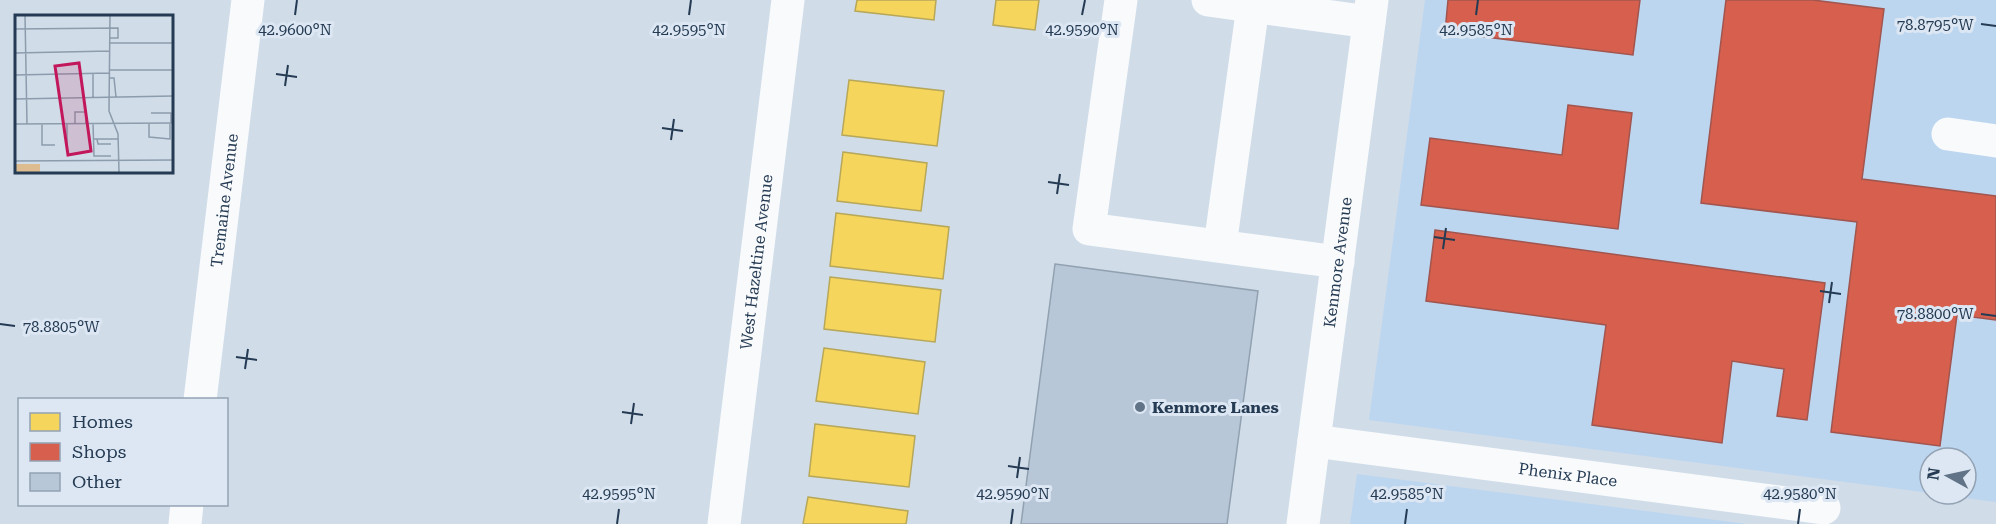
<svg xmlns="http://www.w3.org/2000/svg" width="1996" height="524" font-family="'Roboto Serif',serif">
<rect width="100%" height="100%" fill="#d0dce8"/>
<path fill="#bdd6f0" d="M1425 0H1996V502L1934 494H1966V458H1930V493L1369 420Z
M1357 474 1747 524H1350Z"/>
<path fill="#f6d55c" stroke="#b7a759" stroke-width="1.5" d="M857 0H936L934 20 855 11Z
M996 0H1039L1035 30 993 25Z
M849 80 944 91 937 146 842 135Z
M843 152 927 163 921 211 837 201Z
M836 213 949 227 943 279 830 266Z
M830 277 941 290 935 342 824 329Z
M824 348 925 362 918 414 816 401Z
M815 424 915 436 909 487 809 476Z
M808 497 908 511 906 524H803Z"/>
<path fill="#d6604d" stroke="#a1554f" stroke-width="1.5" d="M1448 0H1640L1633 55 1445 32Z
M1726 0H1813L1884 9 1862 179 1996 196V320L1957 315 1940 446 1831 432 1857 222 1701 203Z
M1568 105 1632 113 1618 229 1421 205 1430 138 1562 155Z
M1435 230 1825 283 1807 420 1777 416 1784 369 1732 361 1722 443 1592 425 1606 325 1426 301Z"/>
<path fill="#b8c7d8" stroke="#91a1b0" stroke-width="1.5" d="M1055 264 1258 291 1227 524H1021Z"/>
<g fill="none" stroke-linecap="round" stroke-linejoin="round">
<g stroke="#f8fafc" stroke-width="33">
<path d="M1121 0 1089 229 1338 262"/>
<path d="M1208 0 1369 22"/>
<path d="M1948 134 1996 141"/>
<path d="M1220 246 1253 6"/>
<path id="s1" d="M200 400 248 0"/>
<path id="s2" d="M1314 441 1824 508"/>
<path d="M185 524 187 504"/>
<path id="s3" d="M724 524 788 0"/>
<path id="s4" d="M1303 524 1372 0"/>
</g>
</g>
<path fill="none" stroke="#253b53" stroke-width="2" d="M295 15 297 0M689 15 691 0M1082 15 1085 0M1476 15 1478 0M1981 24 1996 26M276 74 297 77M285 86 288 65M662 128 683 131M671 140 674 119M1048 182 1069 185M1057 194 1060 174M1434 237 1455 240M1443 249 1446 228M1820 291 1841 294M1829 303 1832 282M1981 314 1996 316M0 324 15 326M236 357 257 360M245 369 248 349M622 412 643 415M631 424 634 403M1008 466 1029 469M1017 478 1020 457M617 524 619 509M1011 524 1013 509M1405 524 1407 509M1798 524 1800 509"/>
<circle fill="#617387" stroke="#dce7f3" stroke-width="2" cx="1140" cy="407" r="6"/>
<g text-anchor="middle" stroke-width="6" stroke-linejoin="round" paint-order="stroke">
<g font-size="16" fill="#253b53" stroke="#dce7f3">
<text dy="6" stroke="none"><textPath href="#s1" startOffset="201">Tremaine Avenue</textPath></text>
<text dy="6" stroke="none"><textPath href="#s3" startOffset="264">West Hazeltine Avenue</textPath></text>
<text dy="6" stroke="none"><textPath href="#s4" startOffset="264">Kenmore Avenue</textPath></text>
<text dy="6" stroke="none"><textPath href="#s2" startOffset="256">Phenix Place</textPath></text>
</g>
<g font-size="16" font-weight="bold" fill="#253b53" stroke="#dce7f3" text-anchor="start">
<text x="1152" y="413">Kenmore Lanes</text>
</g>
</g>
<g transform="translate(15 15)">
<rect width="158" height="158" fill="#d0dce8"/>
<path d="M0 149H25V157H0Z" fill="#ddbd8f"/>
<path fill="none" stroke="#8c9cac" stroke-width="1.5" d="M10 0 12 109M95 0 94 96 103 119 104 157M0 14 103 13V23H95M95 28H158M0 38 95 36M95 55H158M78 58V82M0 60 95 58M95 63H99L101 82M0 84 158 81M136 98H156V108M78 108 79 141H96M134 108V122L155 124V108M0 109 158 108M27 109V130H40M52 109V132M60 109V97H71V109M78 124H103M82 124 83 129H96M0 146 158 145"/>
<path fill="#c2185b" fill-opacity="0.15" stroke="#c2185b" stroke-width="3" d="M64 48 76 136 53 140 40 51Z"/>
<rect width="158" height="158" fill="none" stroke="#253b53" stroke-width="3"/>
</g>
<g font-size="15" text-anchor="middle" fill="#253b53" stroke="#dce7f3" stroke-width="6" stroke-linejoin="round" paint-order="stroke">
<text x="1935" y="30">78.8795°W</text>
<text x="295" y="35">42.9600°N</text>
<text x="689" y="35">42.9595°N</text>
<text x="1082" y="35">42.9590°N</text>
<text x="1476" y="35">42.9585°N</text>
<text x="1935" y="319">78.8800°W</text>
<text x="61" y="332">78.8805°W</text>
<text x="619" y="499">42.9595°N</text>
<text x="1013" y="499">42.9590°N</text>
<text x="1407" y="499">42.9585°N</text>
<text x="1800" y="499">42.9580°N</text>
</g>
<rect x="18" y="398" width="210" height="108" fill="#dce7f3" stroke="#93a2b3" stroke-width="1.5"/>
<rect x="30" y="413" width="30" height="18" fill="#f6d55c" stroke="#93a2b3" stroke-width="1.5"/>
<text x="72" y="428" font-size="18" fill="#253b53">Homes</text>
<rect x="30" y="443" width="30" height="18" fill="#d6604d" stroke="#93a2b3" stroke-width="1.5"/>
<text x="72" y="458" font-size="18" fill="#253b53">Shops</text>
<rect x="30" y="473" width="30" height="18" fill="#b8c7d8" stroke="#93a2b3" stroke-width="1.5"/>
<text x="72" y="488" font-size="18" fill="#253b53">Other</text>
<g transform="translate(1948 476) rotate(278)"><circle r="28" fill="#dce7f3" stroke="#93a2b3" stroke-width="1.5"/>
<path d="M0-4.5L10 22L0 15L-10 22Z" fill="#617387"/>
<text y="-9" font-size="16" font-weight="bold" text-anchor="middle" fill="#253b53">N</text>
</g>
</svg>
